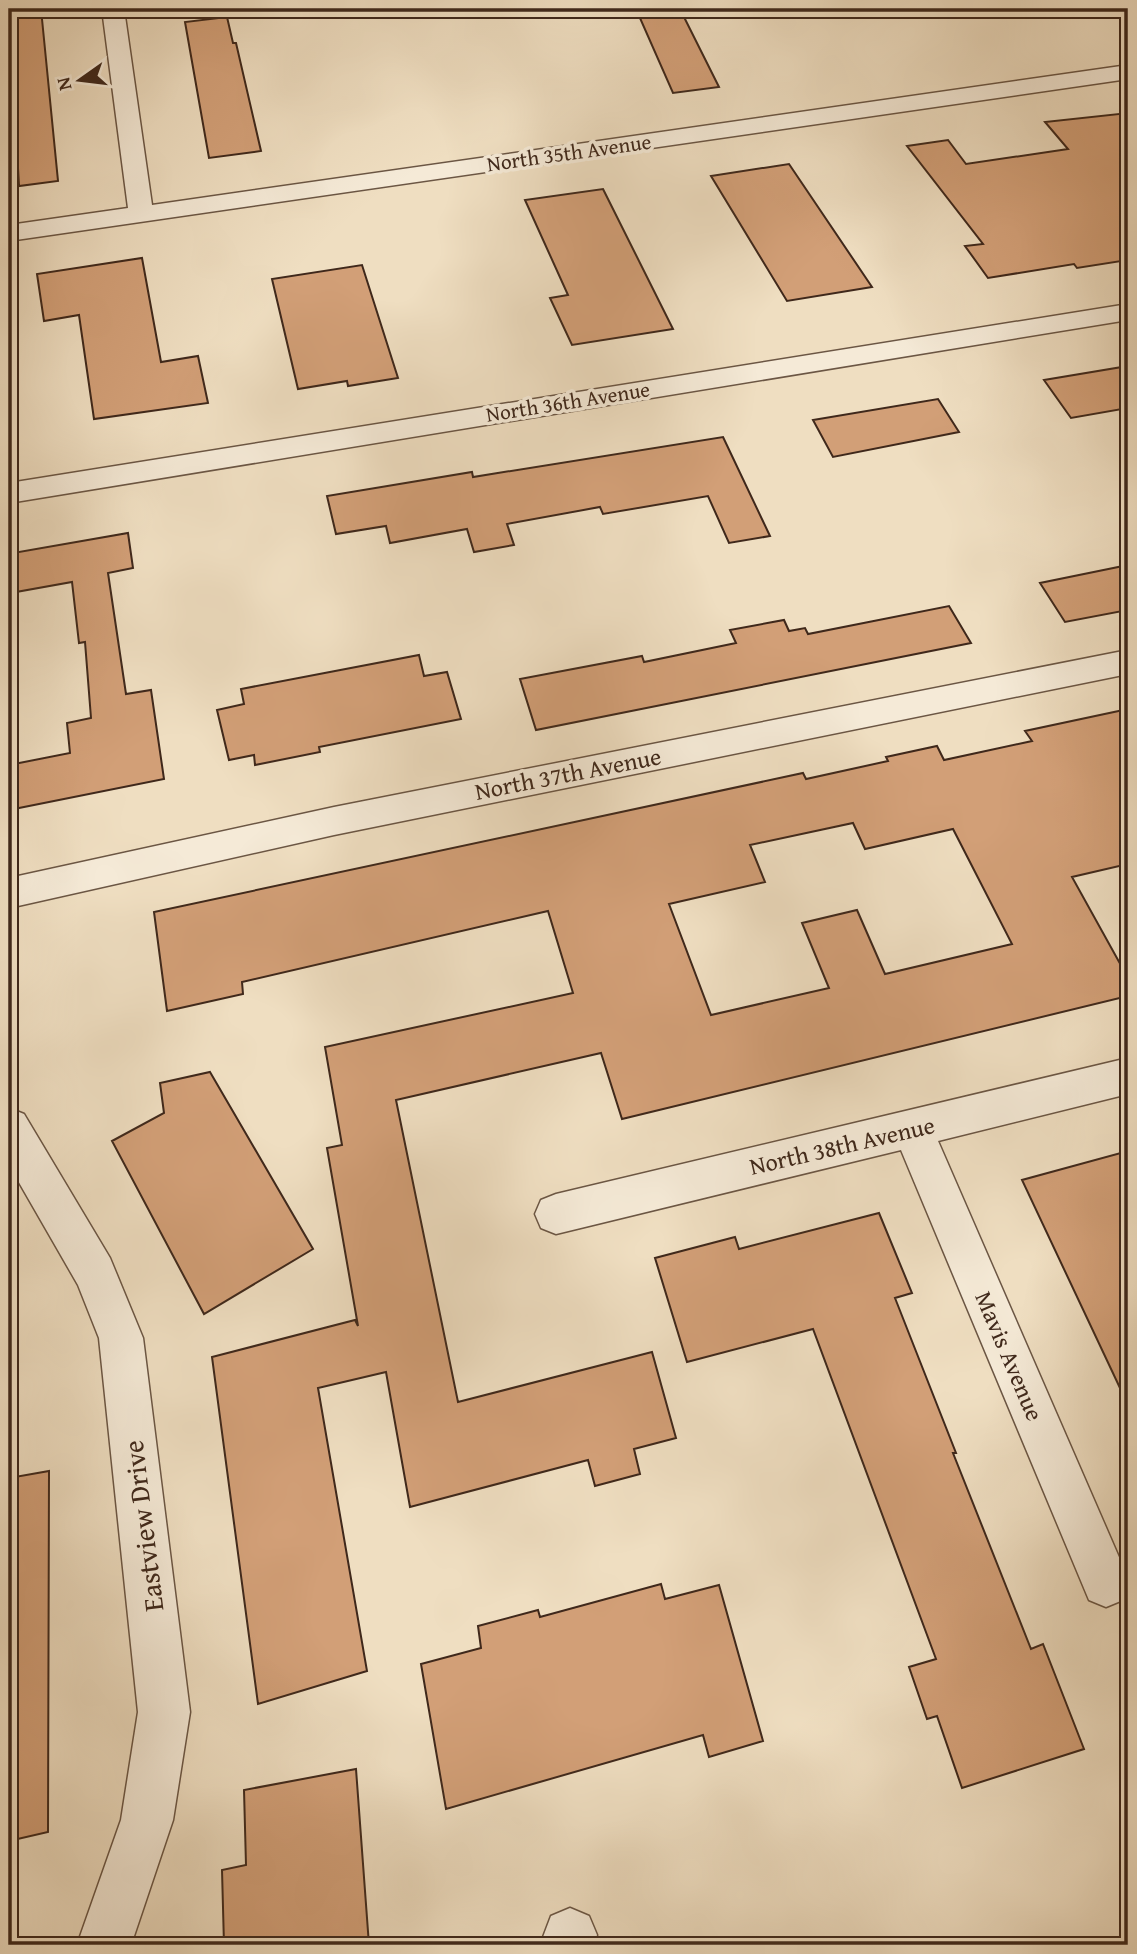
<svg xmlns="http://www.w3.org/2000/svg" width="1137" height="1954" font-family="'Gentium Book Plus',serif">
<rect width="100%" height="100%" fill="#efdec1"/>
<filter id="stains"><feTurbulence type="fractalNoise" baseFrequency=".00286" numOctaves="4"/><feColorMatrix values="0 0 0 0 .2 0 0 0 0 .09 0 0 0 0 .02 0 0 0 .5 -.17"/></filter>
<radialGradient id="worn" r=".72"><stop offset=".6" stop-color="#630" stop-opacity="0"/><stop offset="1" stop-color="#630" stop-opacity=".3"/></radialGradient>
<path fill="#d29f77" stroke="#3f281b" stroke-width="2" fill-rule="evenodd" d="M9 9H41L58 181 19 186Z
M636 9H680L719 87 673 93Z
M227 17 233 43H236L261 151 209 158 185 22Z
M1128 113V260L1077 268 1074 264 988 278 965 246 983 244 907 146 948 140 966 164 1068 149 1045 122Z
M789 164 872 287 787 301 711 176Z
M603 189 673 329 572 345 550 298 568 295 525 200Z
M142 258 161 362 198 356 208 403 94 419 79 315 44 321 37 274Z
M362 265 398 378 348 386 347 381 298 389 272 279Z
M1128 366V408L1071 418 1044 380Z
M938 399 959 432 833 457 813 420Z
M723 437 770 536 729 543 708 496 603 514 600 507 507 524 514 545 474 552 467 529 390 543 386 526 336 534 327 496 472 472 473 477Z
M128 533 133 568 108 573 126 694 151 690 164 779 9 810V765L70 753 67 723 91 718 85 642 79 643 72 582 16 592 13 553Z
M1128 565V610L1065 622 1040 583Z
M949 606 971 643 536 730 520 679 642 656 644 662 736 643 730 630 784 620 789 631 805 628 808 634Z
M419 655 424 676 447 672 461 719 319 747 320 752 255 765 254 755 229 760 217 710 244 704 241 689Z
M1128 709V864L1072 877 1128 978V996L622 1119 601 1053 396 1100 458 1402 652 1352 676 1438 634 1449 640 1474 595 1486 588 1460 410 1507 386 1372 318 1388 367 1671 258 1704 212 1357 355 1320 358 1326 327 1148 342 1145 325 1047 573 993 548 911 242 982 243 994 167 1011 154 912 803 773 806 779 888 761 886 757 937 746 944 760 1032 741 1025 731ZM853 823 865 849 953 829 1012 944 885 974 857 910 802 923 829 988 711 1015 669 904 765 882 750 845Z
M210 1072 313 1249 204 1314 112 1141 164 1113 160 1083Z
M1128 1151V1405L1022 1180Z
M879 1213 912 1293 895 1298 956 1453H953L1031 1649 1043 1644 1084 1749 962 1788 937 1716 927 1719 909 1667 936 1659 813 1329 687 1362 655 1258 735 1237 739 1249Z
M49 1471 48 1832 9 1841V1478Z
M661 1584 665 1599 719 1585 763 1741 709 1757 703 1735 446 1809 421 1664 481 1648 478 1626 538 1610 540 1617Z
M356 1769 369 1945H224L222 1870 246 1865 244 1790Z"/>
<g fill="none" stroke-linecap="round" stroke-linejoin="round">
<g stroke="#6b5644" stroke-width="3">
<path id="street" d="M102 9H124L152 205 1128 65V79L9 241V225L128 208Z
M1128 304V320L9 503V483Z
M1128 650V674L334 835 9 908V878L334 807Z
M1128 1058V1094L938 1141 1128 1578 1123 1600 1106 1607 1089 1600 901 1150 556 1234 541 1228 535 1214 541 1200 556 1194Z
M9 1108 24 1114 110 1258 143 1338 190 1712 173 1820 131 1945H77L121 1820 138 1712 99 1338 78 1285 9 1165Z
M570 1908 589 1916 597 1935 594 1945H540L551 1916Z"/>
</g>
<use href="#street" fill="#f5ead7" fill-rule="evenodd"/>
</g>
<g text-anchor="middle" stroke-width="7" stroke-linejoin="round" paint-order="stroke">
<g font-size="21" fill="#3f281b" stroke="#f5ead7">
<text transform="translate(569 153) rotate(-8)" y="7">North 35th Avenue</text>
<text transform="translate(568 402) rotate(-9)" y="7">North 36th Avenue</text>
</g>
<g font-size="24" fill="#3f281b" stroke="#f5ead7">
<text transform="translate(568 774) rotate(-11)" y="8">North 37th Avenue</text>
<text transform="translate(842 1146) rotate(-13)" y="8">North 38th Avenue</text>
<text transform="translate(1009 1356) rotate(67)" y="8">Mavis Avenue</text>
</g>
<g font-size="28" fill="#3f281b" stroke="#f5ead7">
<text transform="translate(143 1526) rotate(-97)" y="10">Eastview Drive</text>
</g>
</g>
<rect width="1137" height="1954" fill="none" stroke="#efdec1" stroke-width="35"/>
<rect x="10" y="10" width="1116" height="1933" fill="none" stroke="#3f281b" stroke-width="3.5"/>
<rect x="18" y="18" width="1102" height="1919" fill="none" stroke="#3f281b" stroke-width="2"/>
<g transform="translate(80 80) rotate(256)" stroke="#f5ead7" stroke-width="5" paint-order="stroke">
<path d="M0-5L12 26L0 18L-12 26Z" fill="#3f281b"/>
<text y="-10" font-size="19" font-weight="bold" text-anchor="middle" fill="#3f281b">N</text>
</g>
<rect width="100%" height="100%" filter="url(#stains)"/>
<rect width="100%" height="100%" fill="url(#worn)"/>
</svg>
